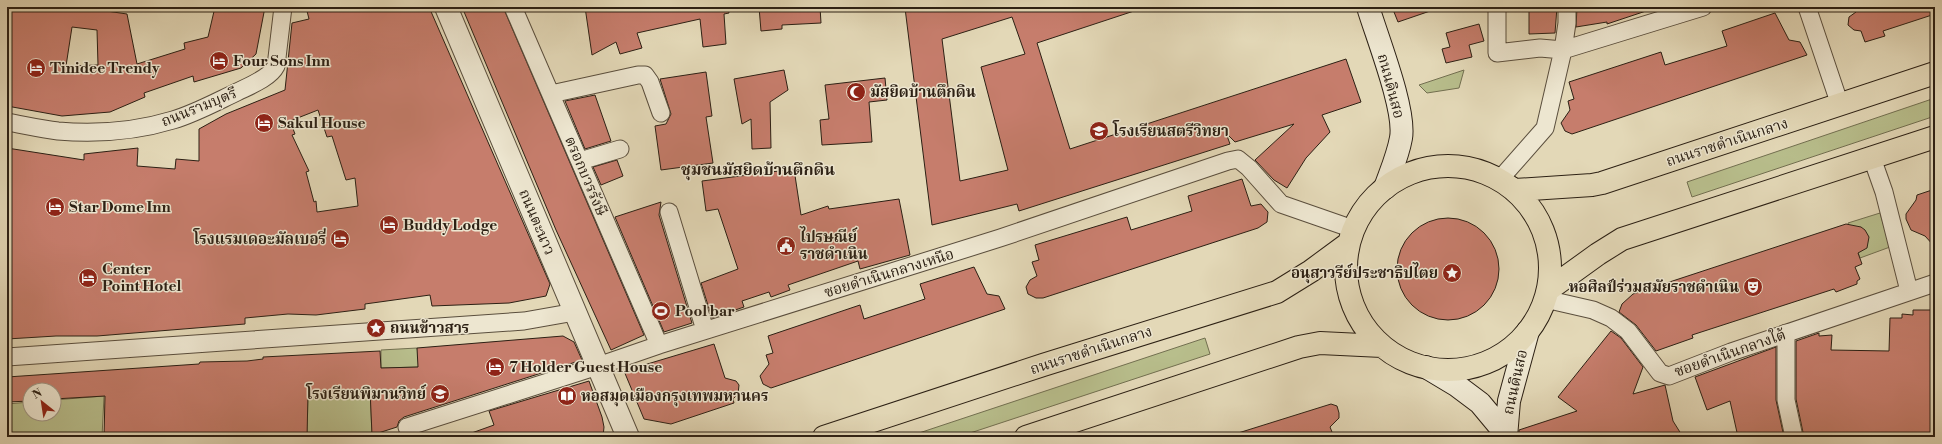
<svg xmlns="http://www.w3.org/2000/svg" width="1942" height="444" font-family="'Libre Bodoni','Noto Serif Thai',serif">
<rect width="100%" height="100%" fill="#e3d8b7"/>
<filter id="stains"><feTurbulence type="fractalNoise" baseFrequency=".005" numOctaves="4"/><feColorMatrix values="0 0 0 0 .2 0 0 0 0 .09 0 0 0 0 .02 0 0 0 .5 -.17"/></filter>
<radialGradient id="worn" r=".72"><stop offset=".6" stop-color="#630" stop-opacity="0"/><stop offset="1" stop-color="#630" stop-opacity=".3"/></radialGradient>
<path fill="#b8be8c" stroke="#726f50" d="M1464 70 1459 88 1427 93 1419 85Z
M1935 98V116L1692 197 1687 182Z
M1880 213 1890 247 1860 258 1848 223Z
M1205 338 1210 354 958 437H907Z
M417 348 421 367 381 368V350Z
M370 389 372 435 365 437H307L308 394Z
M104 396 102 437H7V404L30 402V414H54V400Z"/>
<path fill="#c67d6c" stroke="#2c2014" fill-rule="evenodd" d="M8 7H79L127 14 137 64 185 49 184 43 208 37 215 7H265L256 54 241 68 194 82 193 76 144 93 145 97 110 112 62 116 7 106ZM72 27 97 30 98 65 66 66Z
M306 7H429L550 284 546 296 509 303 432 306 430 295 365 304V309L316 315 288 314 245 318V324L97 336H56L7 339V148L84 160V154L138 148 137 166 175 169 176 159 199 161V129L226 114 285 90 292 23 309 19ZM318 110 327 137 332 136 346 180 355 178 358 206 317 212 316 201 314 202 306 172 309 171 292 135 295 134 290 121Z
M462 7H503L644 335 611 350 556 230Z
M585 7H728L729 13 724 14 726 44 703 47 700 19 637 33 642 48 620 54 616 42 592 55Z
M759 7H820L821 23 782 25V29L761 31Z
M912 7H1137V10L1037 43 1070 149 1346 59 1361 102 1322 115 1330 132 1306 158 1287 188 1274 180 1255 160 1294 124 1235 142 1226 133 1230 144 1019 211 1017 204 932 225 905 8ZM1012 17 1025 54 981 67 1008 170 960 181 942 39Z
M1392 7H1436V9L1398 22Z
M1529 7H1557L1555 33 1529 34Z
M1577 7H1649V10L1607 24V22L1576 27Z
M1854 7H1935V14L1883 31 1885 36 1865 42 1861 31 1854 30 1848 25 1849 17 1856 12Z
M1775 13 1789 40 1800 42 1807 55 1572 134 1565 131 1561 123 1570 110 1568 101 1574 99 1569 82 1661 52 1665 65 1727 46 1722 31Z
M1479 24 1484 41 1469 45 1472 57 1446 63 1442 49 1450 47 1446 33Z
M784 70 788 90 770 102 771 148 752 149 751 119 742 124 734 79Z
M706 72 712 116 706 117 713 163 661 170 655 126 666 124 671 114 660 79Z
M885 78 887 100 869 102 872 142 822 145 820 120 829 119 825 85Z
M595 95 611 141 585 149 565 101Z
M617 160 623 176 601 185 593 167Z
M794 169 801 215 828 206 829 209 899 199 910 255 860 269 858 261 788 285 790 290 771 297 769 292 742 301 744 307 712 318 701 283 738 269 718 209 706 211 702 181Z
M1242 179 1251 206 1261 204 1268 212 1267 222 1258 228 1043 298H1036L1028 294 1026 287 1030 280 1037 276 1032 262 1039 260 1035 245 1127 217 1131 230 1192 211 1188 196Z
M1935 189V247L1925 236 1911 230 1906 219V214L1916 200 1917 195Z
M661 202 659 215 692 323 664 332 615 217Z
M1397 269a51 51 0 1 1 102 0a51 51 0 1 1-102 0Z
M1846 224 1861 227 1865 230 1869 237 1867 248 1858 253 1862 264 1855 267 1860 279 1857 281V284L1836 292 1834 289 1692 335 1693 338 1656 351 1636 325 1619 312 1622 304 1633 294Z
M974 267 987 294 999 296 1005 309 771 388 763 384 760 376 769 364 766 355 773 353 768 336 860 305 864 319 925 299 920 284Z
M1913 310H1932L1931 368H1935V437H1804L1796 399V341L1819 333V336L1832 335 1831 350 1889 351 1890 318H1902V314L1913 315Z
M1611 331 1621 338 1643 367 1633 394 1665 385 1673 421 1683 437H1519V430L1577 411 1558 397Z
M563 336 574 342 582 360 404 417 399 421 397 427 372 435 370 389 308 393 307 437H104L105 396 54 399V390H30V401L7 402V377L199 364 200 362 247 361 263 359V357L380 351 381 368 418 367 417 348Z
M714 344 725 378 736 381 739 385 738 394 733 399 734 403 671 424 644 419 624 371Z
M1776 347V400L1784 437H1738L1730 401 1707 410 1695 377Z
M589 381 602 417 604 427 603 437H466V435L494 425 489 411Z
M1331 404 1337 406 1339 413V418L1330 427 1334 437H1235V434Z"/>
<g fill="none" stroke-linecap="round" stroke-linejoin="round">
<g stroke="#5a4e3d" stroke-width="19">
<path id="minor" d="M513 7 659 345
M1497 7V53L1540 48 1563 50 1703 7
M1807 7 1840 105
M551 94 638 75H645L650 82 661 113
M7 122C24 125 41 129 58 131 95 134 137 131 173 120 194 114 216 102 237 92 249 86 270 78 276 66L283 7
M1872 158 1884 192 1909 291
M580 161 620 149
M1500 179 1545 128 1563 50 1567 23V7
M669 212 705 330
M1545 299 1593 310 1611 318 1628 331 1660 373 1669 376 1731 352 1935 283
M1786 333V400L1794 437
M7 357 524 321 575 312
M411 437 407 427 598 366 659 345 1000 238 1228 161 1238 159 1249 168 1281 204 1353 229"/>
</g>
<g stroke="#5a4e3d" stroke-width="24">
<path id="tertiary" d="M446 7 628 437"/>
</g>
<g stroke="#2c2014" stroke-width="24">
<path id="secondary" d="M1368 7C1377 37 1406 110 1401 138 1398 155 1391 171 1385 188
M1426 367 1456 385 1480 403 1505 433
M1506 437 1509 401 1528 331"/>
</g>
<g stroke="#2c2014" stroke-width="24">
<path id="primary" d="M1346 268a102 102 0 1 1 204 0a102 102 0 1 1-204 0Z
M1515 190 1592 185 1602 183 1935 73
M1548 290 1598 254 1622 239 1935 137
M824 437 1043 365 1277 292 1311 271 1349 243
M1026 437 1299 347 1320 343 1382 346"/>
</g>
<use href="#minor" stroke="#ede6d0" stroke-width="17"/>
<use href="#tertiary" stroke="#ede6d0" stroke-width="22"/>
<use href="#secondary" stroke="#ede6d0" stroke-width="22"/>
<use href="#primary" stroke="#e3d8b7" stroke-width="22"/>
</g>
<defs>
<g id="hotel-disc" transform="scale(1)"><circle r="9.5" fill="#8f2418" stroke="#ede6d0"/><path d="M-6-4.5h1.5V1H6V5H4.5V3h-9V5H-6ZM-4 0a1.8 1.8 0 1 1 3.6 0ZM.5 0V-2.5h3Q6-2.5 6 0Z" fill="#fff"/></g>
<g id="mosque-disc" transform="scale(1)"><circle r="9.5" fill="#8f2418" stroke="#ede6d0"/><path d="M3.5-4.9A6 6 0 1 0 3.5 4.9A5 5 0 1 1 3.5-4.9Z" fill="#fff"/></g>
<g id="school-disc" transform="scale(1)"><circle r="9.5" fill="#8f2418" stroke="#ede6d0"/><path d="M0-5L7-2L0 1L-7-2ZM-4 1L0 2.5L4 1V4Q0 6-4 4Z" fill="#fff"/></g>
<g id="civic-disc" transform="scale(1)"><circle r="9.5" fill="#8f2418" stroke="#ede6d0"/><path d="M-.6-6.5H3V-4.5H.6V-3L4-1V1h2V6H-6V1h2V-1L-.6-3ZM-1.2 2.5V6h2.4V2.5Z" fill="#fff"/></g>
<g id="sight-disc" transform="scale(1)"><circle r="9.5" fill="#8f2418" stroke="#ede6d0"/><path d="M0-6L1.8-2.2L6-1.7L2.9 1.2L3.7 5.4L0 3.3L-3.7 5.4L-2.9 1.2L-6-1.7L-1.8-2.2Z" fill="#fff"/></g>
<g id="theatre-disc" transform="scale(1)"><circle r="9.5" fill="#8f2418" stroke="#ede6d0"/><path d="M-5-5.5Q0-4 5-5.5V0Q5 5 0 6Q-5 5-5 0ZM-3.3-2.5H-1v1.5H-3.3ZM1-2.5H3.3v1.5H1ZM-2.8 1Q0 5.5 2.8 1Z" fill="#fff"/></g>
<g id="stadium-disc" transform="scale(1)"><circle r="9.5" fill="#8f2418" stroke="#ede6d0"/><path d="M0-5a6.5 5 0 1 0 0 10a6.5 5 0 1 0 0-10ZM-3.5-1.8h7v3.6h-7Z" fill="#fff"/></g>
<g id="library-disc" transform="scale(1)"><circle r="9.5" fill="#8f2418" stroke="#ede6d0"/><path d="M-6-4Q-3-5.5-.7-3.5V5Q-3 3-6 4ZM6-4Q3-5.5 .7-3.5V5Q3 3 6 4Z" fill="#fff"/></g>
</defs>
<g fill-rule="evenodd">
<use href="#hotel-disc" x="219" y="61"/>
<use href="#hotel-disc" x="36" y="68"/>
<use href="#mosque-disc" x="856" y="92"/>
<use href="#hotel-disc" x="264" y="123"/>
<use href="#school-disc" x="1099" y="131"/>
<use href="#hotel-disc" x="55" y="207"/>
<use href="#hotel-disc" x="389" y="225"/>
<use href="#hotel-disc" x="340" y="239"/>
<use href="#civic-disc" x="786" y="246"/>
<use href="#sight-disc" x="1452" y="273"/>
<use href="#hotel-disc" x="88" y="278"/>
<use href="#theatre-disc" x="1753" y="287"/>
<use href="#stadium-disc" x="661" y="311"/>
<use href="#sight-disc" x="376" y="328"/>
<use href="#hotel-disc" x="495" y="367"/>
<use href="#school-disc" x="440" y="394"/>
<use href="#library-disc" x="567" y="396"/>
</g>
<g text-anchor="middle" stroke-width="3" stroke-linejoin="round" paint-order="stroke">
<g font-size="15" font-weight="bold" fill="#2c2014" stroke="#ede6d0" text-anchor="start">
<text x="233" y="66">Four Sons Inn</text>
<text x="50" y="73">Tinidee Trendy</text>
<text x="870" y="97">มัสยิดบ้านตึกดิน</text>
<text x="278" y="128">Sakul House</text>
<text x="1113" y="136">โรงเรียนสตรีวิทยา</text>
<text x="69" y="212">Star Dome Inn</text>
<text x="403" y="230">Buddy Lodge</text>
<text x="800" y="242">ไปรษณีย์<tspan x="800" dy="17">ราชดำเนิน</tspan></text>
<text x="326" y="244" text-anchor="end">โรงแรมเดอะมัลเบอรี่</text>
<text x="102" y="274">Center<tspan x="102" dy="17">Point Hotel</tspan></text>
<text x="1438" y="278" text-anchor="end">อนุสาวรีย์ประชาธิปไตย</text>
<text x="1739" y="292" text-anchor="end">หอศิลป์ร่วมสมัยราชดำเนิน</text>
<text x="675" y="316">Pool bar</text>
<text x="390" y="333">ถนนข้าวสาร</text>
<text x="509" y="372">7 Holder Guest House</text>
<text x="426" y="399" text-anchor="end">โรงเรียนพิมานวิทย์</text>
<text x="581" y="401">หอสมุดเมืองกรุงเทพมหานคร</text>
</g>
<g font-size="15" fill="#2c2014" stroke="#ede6d0">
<text transform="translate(1391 86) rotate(75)" y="5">ถนนดินสอ</text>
<text transform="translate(199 107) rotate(-22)" y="5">ถนนรามบุตรี</text>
<text transform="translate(1727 142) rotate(-18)" y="5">ถนนราชดำเนินกลาง</text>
<text transform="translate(586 176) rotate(67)" y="5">ตรอกบวรรังษี</text>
<text transform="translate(537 222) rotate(67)" y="5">ถนนตะนาว</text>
<text transform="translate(889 273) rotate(-17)" y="5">ซอยดำเนินกลางเหนือ</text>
<text transform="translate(1091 350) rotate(-18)" y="5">ถนนราชดำเนินกลาง</text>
<text transform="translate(1730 353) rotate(-19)" y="5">ซอยดำเนินกลางใต้</text>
<text transform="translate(1515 382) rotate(-77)" y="5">ถนนดินสอ</text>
</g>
<g font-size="16" font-weight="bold" fill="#2c2014" stroke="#ede6d0">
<text x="758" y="175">ชุมชนมัสยิดบ้านตึกดิน</text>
</g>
</g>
<rect width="1942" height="444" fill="none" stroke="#e3d8b7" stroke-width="24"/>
<rect x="8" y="8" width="1926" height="428" fill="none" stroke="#2c2014" stroke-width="2"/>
<rect x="12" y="12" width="1918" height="420" fill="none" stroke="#2c2014"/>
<g transform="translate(42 402) rotate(330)"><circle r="19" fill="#ede6d0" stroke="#a09785"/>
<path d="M0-3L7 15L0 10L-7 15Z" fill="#8f2418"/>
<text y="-6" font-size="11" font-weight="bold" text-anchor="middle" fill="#2c2014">N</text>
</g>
<rect width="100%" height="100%" filter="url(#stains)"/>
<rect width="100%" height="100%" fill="url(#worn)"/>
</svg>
